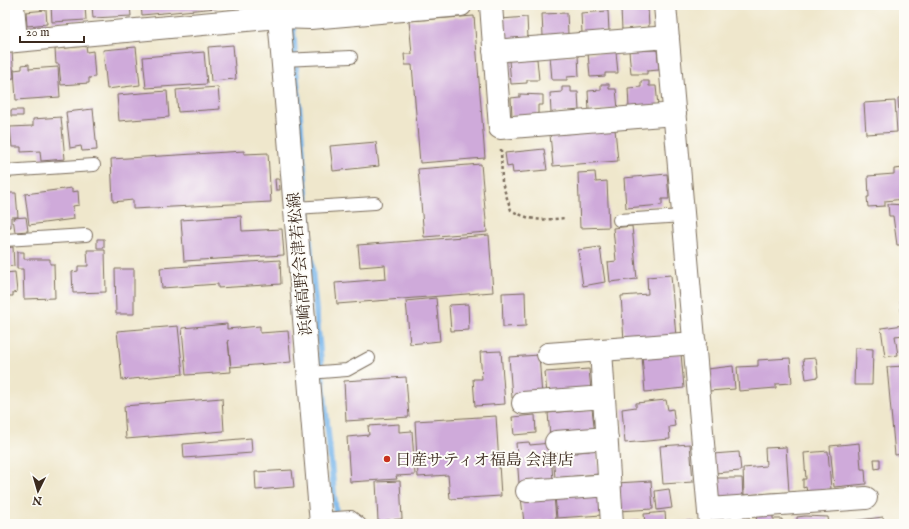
<svg xmlns="http://www.w3.org/2000/svg" width="909" height="529" font-family="'IM FELL English','Noto Serif JP',serif">
<rect width="100%" height="100%" fill="#fdfcf7"/>
<filter id="ink" filterUnits="userSpaceOnUse"><feTurbulence type="fractalNoise" baseFrequency=".025" numOctaves="2"/><feDisplacementMap in="SourceGraphic" scale="8" xChannelSelector="R" yChannelSelector="G"/><feConvolveMatrix kernelMatrix="1 2 1 2 8 2 1 2 1" color-interpolation-filters="sRGB"/></filter>
<filter id="wash" filterUnits="userSpaceOnUse"><feTurbulence type="fractalNoise" baseFrequency=".012" numOctaves="4" result="noise"/><feDisplacementMap in="SourceGraphic" scale="16" xChannelSelector="R" yChannelSelector="G"/><feGaussianBlur stdDeviation="0.9" result="paint"/><feColorMatrix in="noise" values="0 0 0 0 0 0 0 0 0 0 0 0 0 0 0 0 0 1.4 0 .05"/><feComposite in="paint" operator="in"/></filter>
<g filter="url(#wash)">
<rect width="100%" height="100%" fill="#efe7cc"/>
<g fill="none" stroke-linecap="round" stroke-linejoin="round">
<path stroke="#78b6eb" stroke-width="6" d="M291 5 313 280 337 524"/>
</g>
<g id="blocks">
<path fill="#cfaada" d="M51 5H85L86 20 52 22Z
M92 5H130L131 16 93 18Z
M141 5H217V8L142 15Z
M228 5H247V6L228 8Z
M648 7 649 28 622 30 621 9Z
M46 10 47 24 27 26 26 12Z
M608 11 609 31 582 33 581 13Z
M567 13 568 34 543 36 542 14Z
M474 16 485 158 420 163 412 65H405L404 54H412L409 21Z
M527 17 528 38 502 40 501 19Z
M233 45 236 79 211 81 208 47Z
M86 46 87 52 93 51 95 77 89 78V83L61 85 59 64H56L55 49Z
M136 47 140 85 107 89 103 50Z
M657 50 659 70 647 71V74H631L629 51Z
M5 52H12L14 78 5 79Z
M204 52 207 84 146 88 143 57Z
M616 52 618 73H605V76L590 77 588 53Z
M578 55 579 76 567 77V80H552L550 56Z
M537 59 539 80H527V83L511 84 509 60Z
M29 64V69L58 67 60 97 16 100 14 70 22 69V65Z
M641 81H649V86H656L658 106 629 108 628 88 641 87Z
M7 82 9 100 5 101V83Z
M601 84H609V89H616L618 109 589 111 588 91 601 90Z
M218 87 220 109 178 112 176 90Z
M562 87H571V92H578L579 111 551 113 550 93 562 92Z
M167 91 169 117 119 121 117 95Z
M520 94 543 95V105H538V115L512 116 511 98 520 97Z
M904 97V131H900L898 98Z
M895 101 897 132 866 134 864 103Z
M93 109 97 150 82 151 81 146 70 148 66 112Z
M11 110H23V116H11Z
M61 117 65 159 41 161 40 151 21 152V147H12L10 127 33 126V119Z
M5 129 9 162 5 163Z
M615 129 618 161 553 166 550 134Z
M376 142 379 166 333 171 330 146Z
M544 149 547 170 513 173 512 166 507 167 505 153Z
M244 151V154L268 153 271 202 133 209V200L113 202 111 159Z
M481 164 487 232 424 237 418 169Z
M904 168V199L885 201V206L868 207 867 197H869L868 176 894 174V169Z
M595 172 596 182 607 181 609 227 580 228 578 173Z
M667 174 669 199H662V205L626 208 624 178Z
M275 179H279L280 190H276Z
M72 188V192L78 191 79 205 73 206 74 219 29 225 25 194Z
M5 193H16L18 217H11V227H5Z
M888 204 904 205V245H897L893 216H889Z
M241 216 242 231 282 229 284 255 184 261 181 220Z
M26 217 28 231 15 232 13 218Z
M632 226 637 279 610 282 608 262 616 261 613 228Z
M489 235 493 292 337 304 335 283 386 279 385 265 360 267 358 245Z
M97 239H104V248H97Z
M13 247 14 266 5 267V248Z
M600 247 605 282 583 286 578 250Z
M87 250H105L106 292 73 293 72 272 78 271V266H88Z
M17 252H24V259H50V264H54L55 298 24 299 23 269H17Z
M280 260 281 284 218 288V284L162 288 160 268Z
M115 269H134V314H116Z
M15 272 17 292 13 293V296H8L9 300H5V273Z
M671 275 676 337 624 341 621 296 648 294 647 277Z
M525 292 526 326 503 327 502 293Z
M436 298 440 341 410 344 406 301Z
M900 299H904V317L902 318Z
M468 304 469 330 451 331 449 305Z
M227 324V329L260 326V333L288 331 291 362 231 367 228 340 231 372 186 375 182 328Z
M904 325V335L895 336 898 355 885 357 881 328Z
M178 326 183 374 122 380 117 331Z
M855 348 873 349 872 385H854Z
M501 351 505 404 475 406 473 379H482L480 352Z
M681 353 684 388 645 392 642 356Z
M539 355 542 396 512 398 509 357Z
M790 358 792 383 776 384V388L739 391 737 367 758 366V360Z
M816 358 818 377 806 379 803 359Z
M733 366 735 389 709 391 707 369Z
M904 366V454L895 455 887 367Z
M589 369 591 391 547 395 545 372Z
M406 377 409 417 346 421 344 381Z
M222 398 224 431 126 439 124 406Z
M666 400 668 410 673 409 675 426 669 427 670 439 625 443 622 409 636 407V403Z
M592 409 595 433 550 437 548 413Z
M535 415 536 433 514 435 512 417Z
M496 416 501 496 450 499 448 475 418 477 415 421Z
M399 424V432L412 431 415 475 396 476 397 479 350 482 347 437 369 435 368 426Z
M251 438 252 453 184 458 183 444Z
M529 442 530 445 550 443 553 480 519 483 516 443Z
M859 443 861 469H865L866 484 834 487 830 446Z
M690 444 693 482 663 484 660 446Z
M786 447 789 492 744 495 743 468 766 466 765 448Z
M589 450H597L599 474 555 478 553 455 563 454V453H578V452L590 451Z
M828 451 831 489 807 492 806 487 803 488V479H806L804 453Z
M739 452 741 471 714 473 713 454Z
M874 459H880V468L875 469Z
M292 470 294 487 256 490 255 472Z
M717 478H742L743 498H717Z
M400 481 402 519 378 521 376 482Z
M651 481 653 509 618 511 616 483Z
M669 489 672 508 657 510 655 491Z
M600 492 602 515 557 518 555 496Z
M554 495 556 519 524 522 521 498Z
M665 512 666 524H645L644 514Z
M773 514V519H782V524H757L756 515Z
M805 516 828 517 829 524H797V517Z
M883 517 884 524H844L843 522Z
M639 520V524H619V522Z
M693 521 694 524H669V522Z"/>
</g>
</g>
<g filter="url(#ink)">
<use href="#blocks" fill-opacity="0" stroke="#7a6c5b" stroke-width="1"/>
<g fill="none" stroke-linecap="round" stroke-linejoin="round">
<g stroke="#7a6c5b" stroke-width="14">
<path id="service" d="M282 60 351 57
M5 171 94 165
M295 208 375 203
M619 220 684 216
M5 240 86 235
M308 373 347 370 369 358
M320 519 351 517 360 524"/>
</g>
<g stroke="#7a6c5b" stroke-width="24">
<path id="minor" d="M13 5 16 41
M491 5 500 128 675 114
M665 5 710 524
M5 42 279 17 310 18 461 5
M494 51 668 37
M601 350 612 524
M548 354 695 343
M523 403 604 397
M556 442 607 438
M527 491 610 485
M709 509 866 498"/>
</g>
<g stroke="#7a6c5b" stroke-width="24">
<path id="secondary" d="M278 5 321 524"/>
</g>
<path stroke="#7a6c5b" stroke-width="2.5" stroke-dasharray="3 3" stroke-linecap="butt" d="M501 149 502 183 511 210C532 222 543 220 565 218"/>
<use href="#service" stroke="#fff" stroke-width="12"/>
<use href="#minor" stroke="#fff" stroke-width="22"/>
<use href="#secondary" stroke="#fff" stroke-width="22"/>
</g>
</g>
<circle fill="#c8321e" stroke="#fdfcf7" stroke-width="1.5" cx="387" cy="459" r="4"/>
<g text-anchor="middle" stroke-width="4" stroke-linejoin="round" paint-order="stroke">
<g font-size="16" fill="#3b2a1e" stroke="#fdfcf7">
<text transform="translate(299 264) rotate(-95)" y="6">浜崎高野会津若松線</text>
</g>
<g font-size="16" fill="#3b2a1e" stroke="#fdfcf7" text-anchor="start">
<text x="395" y="465">日産サティオ福島 会津店</text>
</g>
</g>
<rect width="909" height="529" fill="none" stroke="#fdfcf7" stroke-width="20"/>
<g transform="translate(38 491) rotate(185)" stroke="#fdfcf7" stroke-width="3" paint-order="stroke">
<path d="M0-3L7 15L0 10L-7 15Z" fill="#3b2a1e"/>
<text y="-6" font-size="11" font-weight="bold" text-anchor="middle" fill="#3b2a1e">N</text>
</g>
<path d="M20 36v6h64v-6" fill="none" stroke="#3b2a1e" stroke-width="2"/>
<text x="26" y="36" font-size="12" fill="#3b2a1e" stroke="#fdfcf7" stroke-width="3" paint-order="stroke">20 m</text>
</svg>
